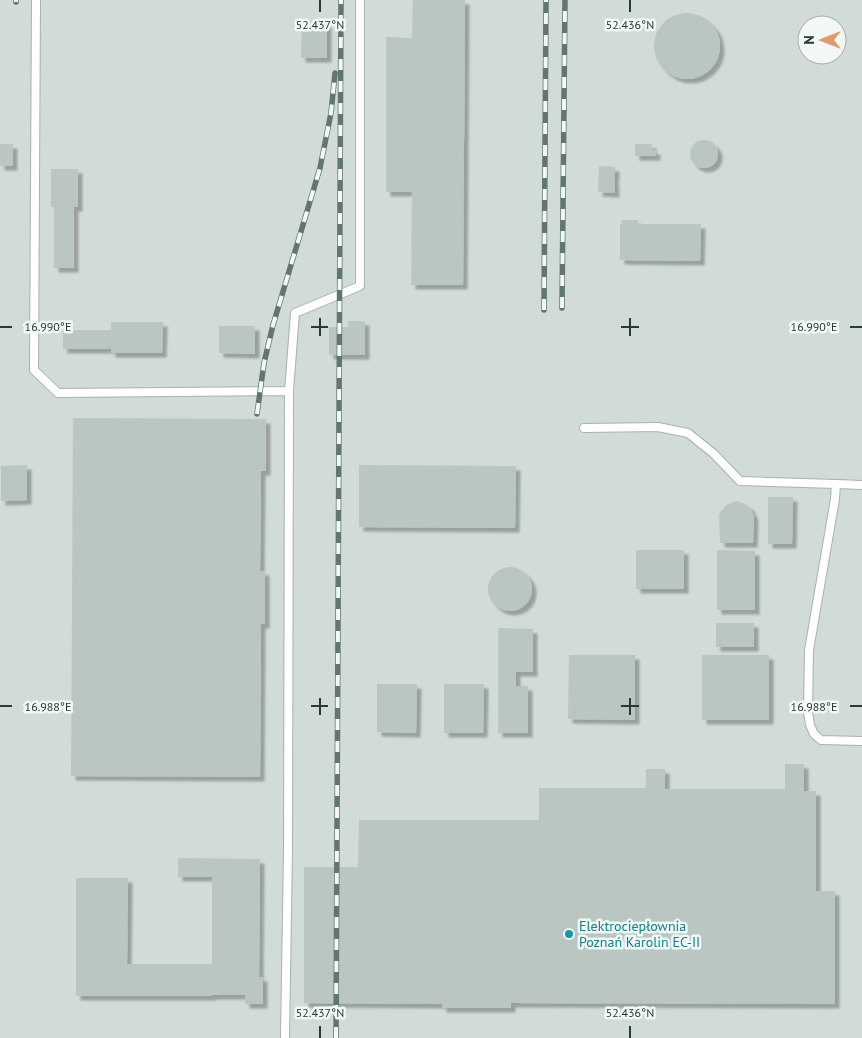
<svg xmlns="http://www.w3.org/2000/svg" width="862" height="1038" font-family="'PT Sans',sans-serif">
<defs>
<filter id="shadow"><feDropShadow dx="4.5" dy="4.5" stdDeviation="1" flood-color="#0004"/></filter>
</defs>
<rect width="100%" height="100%" fill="#e3ebe9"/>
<path fill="#d1dbd8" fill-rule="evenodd" d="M0 0H862V1038H0ZM807 25H837V55H807Z"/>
<path fill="#b9c6c2" filter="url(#shadow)" d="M413 0H465L463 285H411L412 192H386V37L412 38Z
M654 46a33 33 0 1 1 66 0a33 33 0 1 1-66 0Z
M302 22 327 23V58H301Z
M690 154a14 14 0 1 1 28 0a14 14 0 1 1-28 0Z
M0 144H13V166H0Z
M635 144H652V150H656V156H635Z
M599 166 615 167V175H614L615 193 598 192Z
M51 169H78V207H74V268H54V207H51Z
M622 220H638V224H701L700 261 620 260V224H622Z
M348 321H365V355H329V327H348Z
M111 322H163L162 353H111V349H63V330H111Z
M219 326H255V354L219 353Z
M73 418 266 419V471H261L260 571H265V624H261L260 777 71 776Z
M27 465V500L1 501V466Z
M359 465 516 466 515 528 359 527Z
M768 497H793L792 544H768Z
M737 501 749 506 754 516 753 543H720L719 514 726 505Z
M636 550H684V589H636Z
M717 550 755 551V610H717Z
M488 589a22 22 0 1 1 44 0a22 22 0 1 1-44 0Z
M716 623H754V647H716Z
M498 628 533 629V672H516V686H528V733H498Z
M569 655H635V720L568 719Z
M702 655H769V720H702Z
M377 684H417L416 733 377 732Z
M444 684H484L483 733H444Z
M785 764H804V791H816V891H835V1004L511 1003V1008H442V1004L304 1003V867H358L359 820H539V788H646V769H665V789H785Z
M178 858 260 859 259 977H263V1004H245V995H212V996H76V878H128L127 964H212V877H178Z"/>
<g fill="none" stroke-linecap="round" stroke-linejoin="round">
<g stroke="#a6b3b0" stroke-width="10">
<path id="service" d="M36 0 34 370 58 393 289 391
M584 428 658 427 688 433 714 454 740 481 836 484
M862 485 836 484 835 499 809 650 808 712 810 725 814 734 821 740 862 741
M285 1038 288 850 289 391 295 313 360 286V0"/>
</g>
<use href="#service" stroke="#fff" stroke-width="8"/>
<g stroke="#5f7673" stroke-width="5.5">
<path id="rail" d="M16 0V2
M562 308 565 0
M544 310 546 0
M257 414 264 363 273 325 320 168 331 113 335 73
M336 1038 341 0"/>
</g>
<use href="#rail" stroke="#f3f8f6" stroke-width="4" stroke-dasharray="11" stroke-linecap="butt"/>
</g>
<path fill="none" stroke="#253b38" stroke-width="2" d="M320 0V12M630 0V12M320 318V336M630 318V336M0 327H12M311 327H328M621 327H639M850 327H862M320 698V715M630 698V715M0 706H12M311 706H328M621 706H639M850 706H862M320 1026V1038M630 1026V1038"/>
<circle fill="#0f9aa8" stroke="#f3f8f6" stroke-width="2" cx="569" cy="934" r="5"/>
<g text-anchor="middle" stroke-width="5" stroke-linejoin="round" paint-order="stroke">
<g font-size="14" fill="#0d838f" stroke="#f3f8f6" text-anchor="start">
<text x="579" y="931">Elektrociepłownia<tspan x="579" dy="16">Poznań Karolin EC-II</tspan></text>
</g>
</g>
<g font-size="12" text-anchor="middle" fill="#253b38" stroke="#f3f8f6" stroke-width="5" stroke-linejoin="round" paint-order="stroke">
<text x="320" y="29">52.437°N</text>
<text x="630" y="29">52.436°N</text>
<text x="814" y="331">16.990°E</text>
<text x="48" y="331">16.990°E</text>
<text x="814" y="711">16.988°E</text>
<text x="48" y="711">16.988°E</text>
<text x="320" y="1017">52.437°N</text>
<text x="630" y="1017">52.436°N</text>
</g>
<g transform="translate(822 40) rotate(270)"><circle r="24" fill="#f3f8f6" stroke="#a1acaa"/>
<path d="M0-4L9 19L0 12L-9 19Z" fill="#e3976a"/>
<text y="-8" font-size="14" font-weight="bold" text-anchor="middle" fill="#253b38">N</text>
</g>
</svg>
